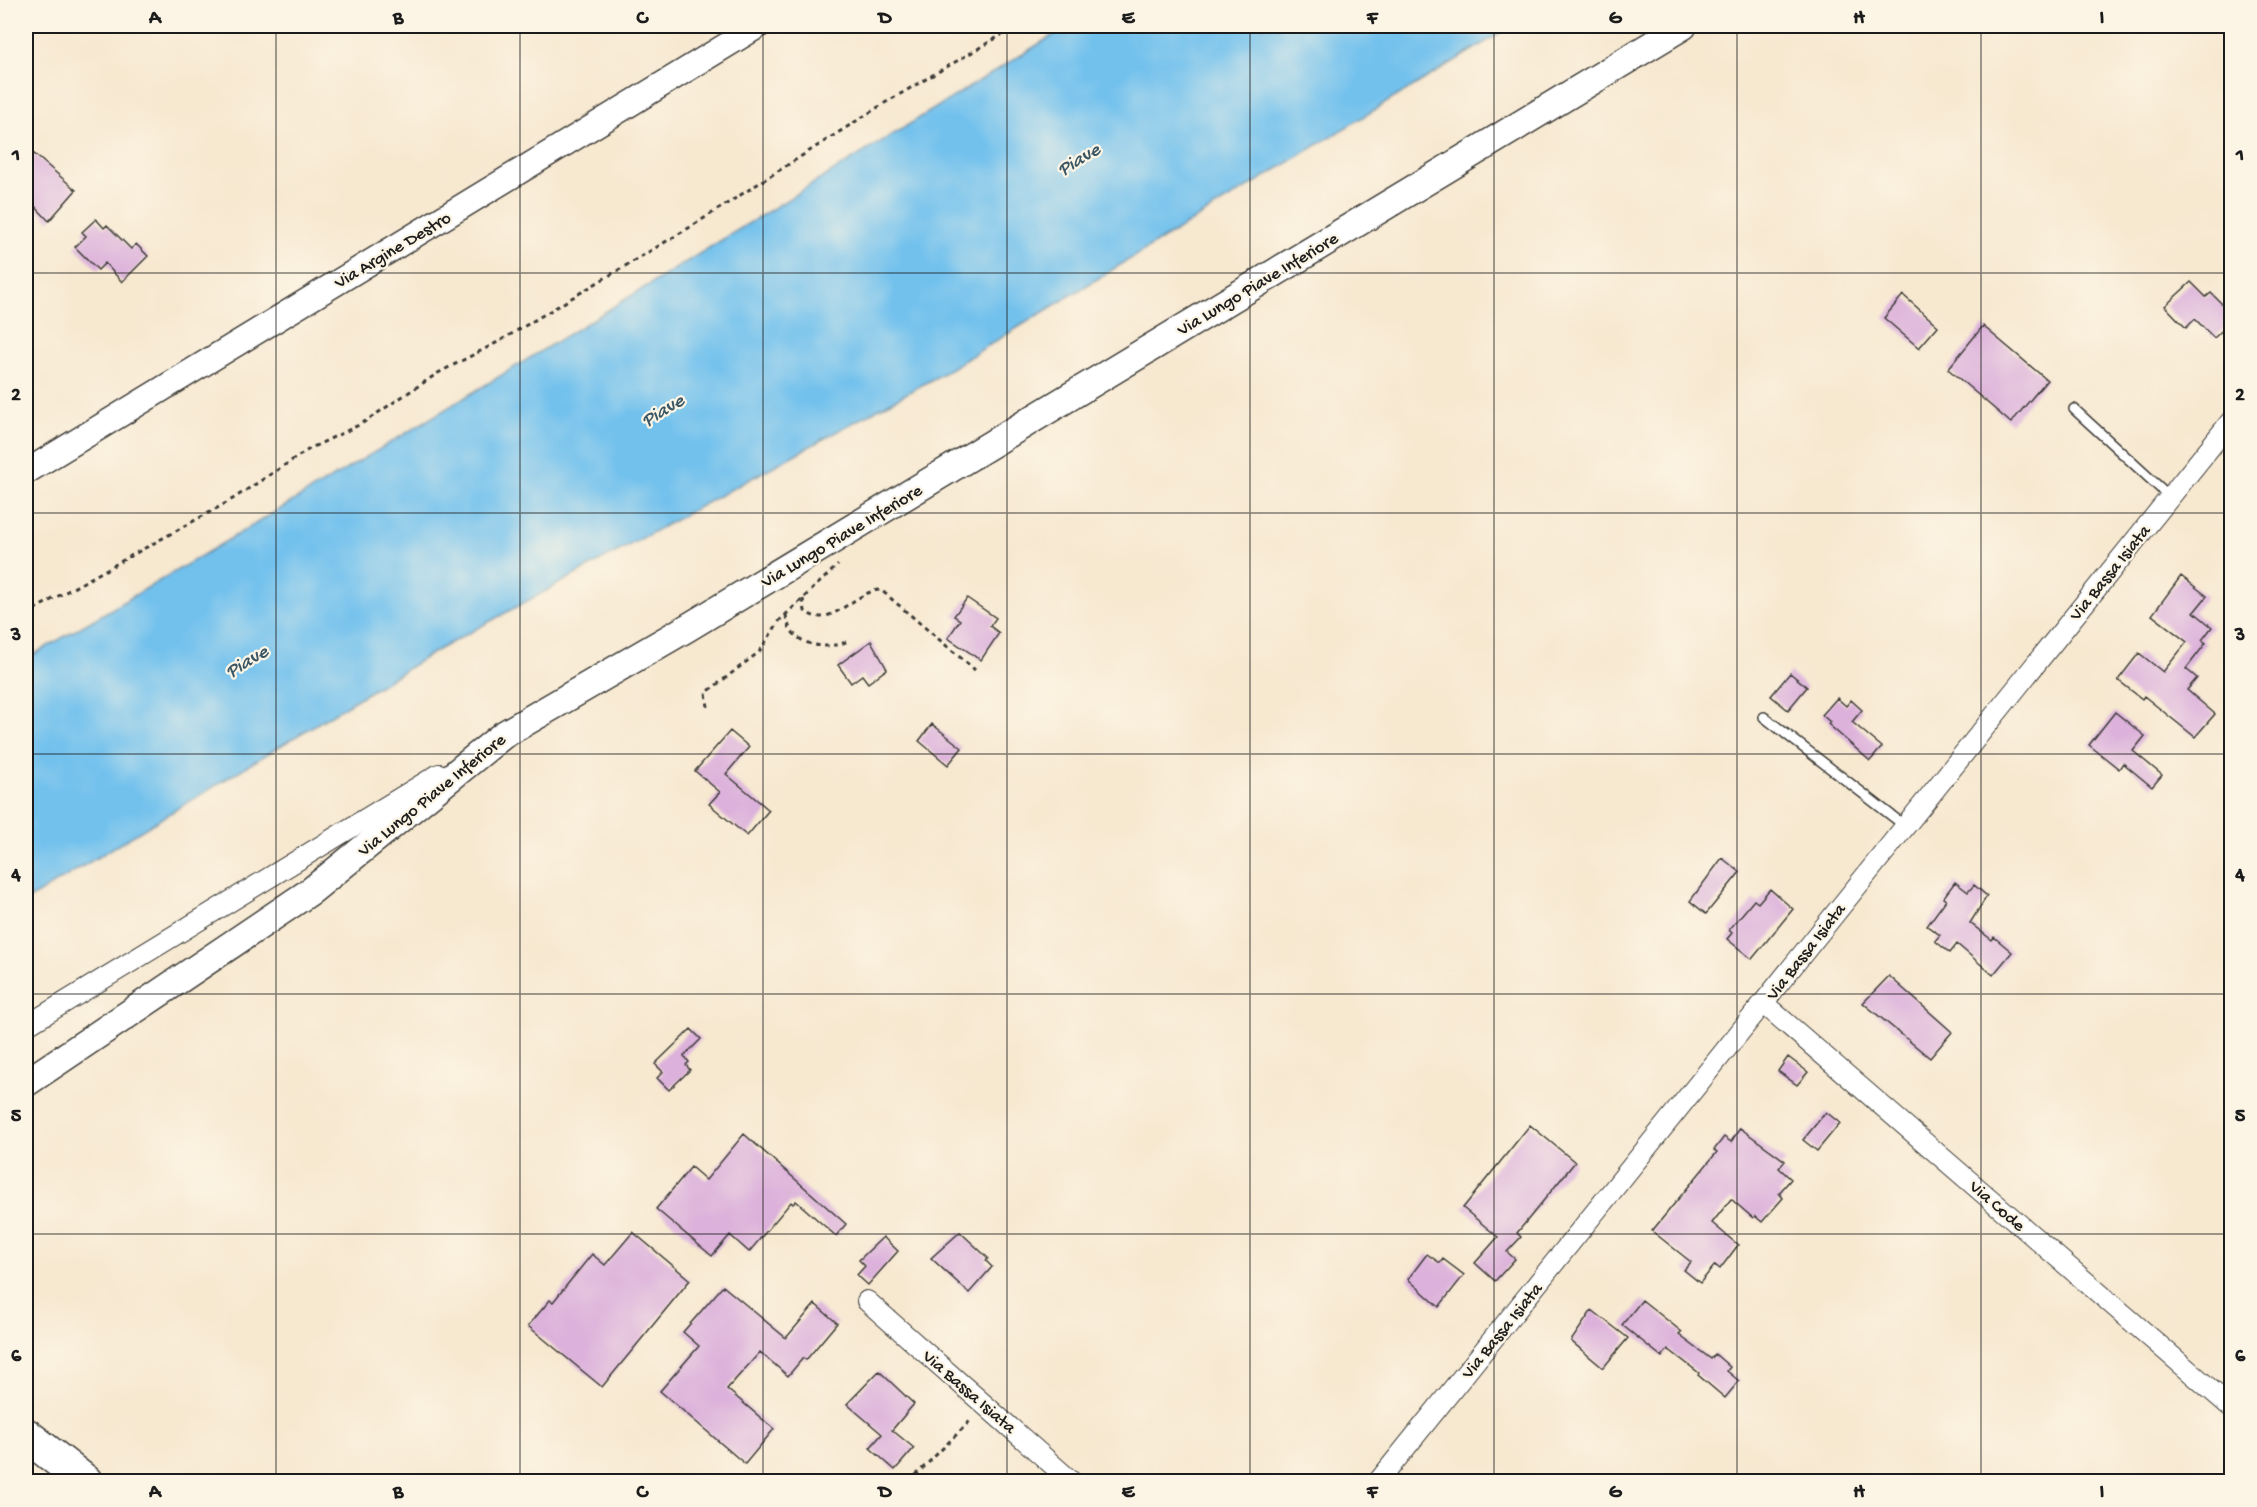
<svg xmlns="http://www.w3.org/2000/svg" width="2257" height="1507" font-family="'Gochi Hand',sans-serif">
<rect width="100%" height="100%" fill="#fcf5e5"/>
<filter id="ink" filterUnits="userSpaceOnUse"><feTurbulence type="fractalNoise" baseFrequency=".0167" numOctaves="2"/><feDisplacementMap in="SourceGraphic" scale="12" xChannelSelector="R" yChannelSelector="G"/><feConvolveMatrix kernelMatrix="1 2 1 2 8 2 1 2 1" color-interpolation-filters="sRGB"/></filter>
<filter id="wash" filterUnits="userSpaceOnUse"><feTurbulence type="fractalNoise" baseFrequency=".008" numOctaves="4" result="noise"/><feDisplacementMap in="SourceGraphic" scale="24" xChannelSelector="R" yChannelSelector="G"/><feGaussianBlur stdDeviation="1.35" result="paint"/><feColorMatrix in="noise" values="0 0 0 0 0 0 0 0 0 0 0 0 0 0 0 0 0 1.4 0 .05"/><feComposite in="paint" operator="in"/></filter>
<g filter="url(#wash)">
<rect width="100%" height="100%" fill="#f7e8d0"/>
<path fill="#72c1ed" stroke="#476e84" stroke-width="1.5" d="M1068 26H1512L940 375 436 651 26 901V659C377 455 722 240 1068 26Z"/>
<g id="blocks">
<path fill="#dcb1db" d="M33 153 76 190 49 221 26 197V162Z
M96 219 104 228 107 225 131 249 136 244 148 256 122 282 105 263 98 270 75 247 86 236 82 232Z
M2191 282 2206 297 2211 293 2232 314V321L2214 338 2195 319 2186 328 2165 306Z
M1903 295 1938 326 1919 348 1884 318Z
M1983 326 2047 380 2011 423 1948 369Z
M2181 576 2207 596 2194 612 2212 627 2202 640 2206 643 2186 669 2197 678 2187 690 2215 714 2195 737 2144 696 2142 699 2118 680 2139 653 2163 672 2187 642 2152 615Z
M967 598 996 618 990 626 999 633 981 660 948 638 960 620 954 616Z
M871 641 887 669 868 683 862 675 851 683 838 665Z
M1790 673 1807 687 1788 710 1771 696Z
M1837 698 1846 706 1851 700 1862 710 1852 722 1882 747 1870 761 1828 724 1830 722 1822 715Z
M2115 712 2145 736 2133 751 2162 775 2152 787 2123 763 2119 769 2089 745Z
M932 724 962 748 948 765 919 741Z
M730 731 749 747 726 774 769 810 747 836 709 804 720 792 695 771Z
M1722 858 1740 872 1706 914 1690 901Z
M1955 882 1968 892 1974 885 1987 896 1970 923 1992 940 1994 937 2012 952 1993 975 1957 944 1950 953 1935 941 1940 935 1927 926 1946 900 1943 898Z
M1770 889 1793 909 1752 959 1727 939 1732 933 1729 930 1754 900 1758 903Z
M1889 976 1952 1032 1930 1058 1863 1003Z
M691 1029 701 1039 684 1056 689 1062 686 1065 690 1070 669 1090 657 1078 663 1072 655 1064Z
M1788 1057 1808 1072 1797 1085 1778 1071Z
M1826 1112 1840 1123 1817 1151 1803 1140Z
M1530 1125 1575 1162 1517 1233 1521 1237 1507 1252 1515 1259 1495 1281 1475 1263 1498 1237 1463 1208Z
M1740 1128 1785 1161 1779 1168 1791 1179 1779 1193 1783 1198 1762 1222 1755 1216 1753 1218 1731 1199 1712 1223 1738 1245 1720 1269 1715 1265 1700 1283 1684 1270 1691 1262 1652 1231 1717 1152 1714 1150 1724 1137 1731 1142Z
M744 1134 846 1224 836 1236 796 1201 793 1204 791 1202 749 1252 730 1235 712 1256 656 1209 691 1167 706 1180Z
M633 1232 690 1280 602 1387 528 1326 550 1300 553 1302 592 1254 605 1265Z
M960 1232 988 1258 986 1261 992 1267 969 1293 931 1258Z
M883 1237 898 1251 868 1285 857 1275 865 1266 859 1260Z
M1427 1254 1440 1263 1443 1259 1464 1275 1439 1307 1408 1279Z
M723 1286 786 1338 815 1304 837 1323 806 1360 803 1358 788 1376 760 1352 727 1389 774 1429 745 1464 660 1391 699 1346 683 1332Z
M1642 1300 1682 1332 1679 1335 1711 1359 1715 1354 1730 1367 1727 1371 1739 1381 1725 1398 1698 1375 1699 1373 1668 1349 1662 1357 1622 1325Z
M1592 1310 1628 1338 1603 1368 1571 1341Z
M879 1371 914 1404 892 1430 914 1448 895 1470 870 1448 882 1434 847 1404Z"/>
</g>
</g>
<g filter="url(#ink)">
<use href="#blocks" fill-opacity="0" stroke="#3d3b37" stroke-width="1.5"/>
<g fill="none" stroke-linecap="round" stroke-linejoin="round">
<g stroke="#3d3b37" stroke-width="12">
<path id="service" d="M2074 409 2170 497
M1764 717 1905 826"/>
</g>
<g stroke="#3d3b37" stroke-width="22">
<path id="minor" d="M1763 1003 2232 1408
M26 1026 439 774
M867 1301 1072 1482
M1378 1482 2232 420"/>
</g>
<g stroke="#3d3b37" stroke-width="27">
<path id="tertiary" d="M26 472 758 26"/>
</g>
<g stroke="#3d3b37" stroke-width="30">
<path id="secondary" d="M26 1083 311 891 503 735 687 628 1683 26"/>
</g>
<g stroke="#3d3b37" stroke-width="36">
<path id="trunk" d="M26 1435 86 1482"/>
</g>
<path stroke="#3d3b37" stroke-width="3" stroke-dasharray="4.5 4.5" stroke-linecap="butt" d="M803 599 805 611C829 632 855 590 881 590L975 670
M26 614 228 502 311 448 361 424 438 373 498 342 692 226 883 104 1017 26
M786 615C789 645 824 652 848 641
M708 707 706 693 759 652 780 620 838 565
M909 1482 972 1419"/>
<use href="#service" stroke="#fff" stroke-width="9"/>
<use href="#minor" stroke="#fff" stroke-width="20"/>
<use href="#tertiary" stroke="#fff" stroke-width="24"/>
<use href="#secondary" stroke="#fff" stroke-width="27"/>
<use href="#trunk" stroke="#fff" stroke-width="33"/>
</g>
</g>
<path fill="none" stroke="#1c1c1c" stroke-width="1.5" stroke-opacity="0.55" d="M276 26V1482M520 26V1482M763 26V1482M1007 26V1482M1250 26V1482M1494 26V1482M1737 26V1482M1981 26V1482M26 273H2232M26 513H2232M26 754H2232M26 994H2232M26 1234H2232"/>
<g text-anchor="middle" stroke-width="4.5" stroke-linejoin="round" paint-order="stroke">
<g font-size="18" fill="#1c1c1c" stroke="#fcf5e5">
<text transform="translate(392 249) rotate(-31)" y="6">Via Argine Destro</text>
<text transform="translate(1257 283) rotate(-31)" y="6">Via Lungo Piave Inferiore</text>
<text transform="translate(841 535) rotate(-31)" y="6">Via Lungo Piave Inferiore</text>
<text transform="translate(2109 572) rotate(-51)" y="6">Via Bassa Isiata</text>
<text transform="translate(431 794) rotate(-39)" y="6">Via Lungo Piave Inferiore</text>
<text transform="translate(1805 951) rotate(-52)" y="6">Via Bassa Isiata</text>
<text transform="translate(1998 1205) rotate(41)" y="6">Via Code</text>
<text transform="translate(1501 1330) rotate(-51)" y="6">Via Bassa Isiata</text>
<text transform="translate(970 1391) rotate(41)" y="6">Via Bassa Isiata</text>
</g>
<g font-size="20" font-style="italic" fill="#3a5665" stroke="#fcf5e5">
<text transform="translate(1078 158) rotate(-31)" y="7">Piave</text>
<text transform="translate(662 409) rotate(-31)" y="7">Piave</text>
<text transform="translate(246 660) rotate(-31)" y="7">Piave</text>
</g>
</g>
<rect width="2257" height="1507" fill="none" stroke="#fcf5e5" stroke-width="66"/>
<rect x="33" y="33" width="2191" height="1441" fill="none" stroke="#1c1c1c" stroke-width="2"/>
<g font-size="20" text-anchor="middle" font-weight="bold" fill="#1c1c1c">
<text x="155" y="23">A</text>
<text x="398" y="23">B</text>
<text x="642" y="23">C</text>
<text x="885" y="23">D</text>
<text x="1128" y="23">E</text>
<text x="1372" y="23">F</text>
<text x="1615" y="23">G</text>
<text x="1859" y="23">H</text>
<text x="2102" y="23">I</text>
<text x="16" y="160">1</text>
<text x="2240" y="160">1</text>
<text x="16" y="400">2</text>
<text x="2240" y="400">2</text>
<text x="16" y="640">3</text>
<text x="2240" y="640">3</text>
<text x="16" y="880">4</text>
<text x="2240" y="880">4</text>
<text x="16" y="1121">5</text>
<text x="2240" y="1121">5</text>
<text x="16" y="1361">6</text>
<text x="2240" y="1361">6</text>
<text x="155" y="1497">A</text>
<text x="398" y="1497">B</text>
<text x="642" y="1497">C</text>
<text x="885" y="1497">D</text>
<text x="1128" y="1497">E</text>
<text x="1372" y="1497">F</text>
<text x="1615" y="1497">G</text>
<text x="1859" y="1497">H</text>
<text x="2102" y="1497">I</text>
</g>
</svg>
